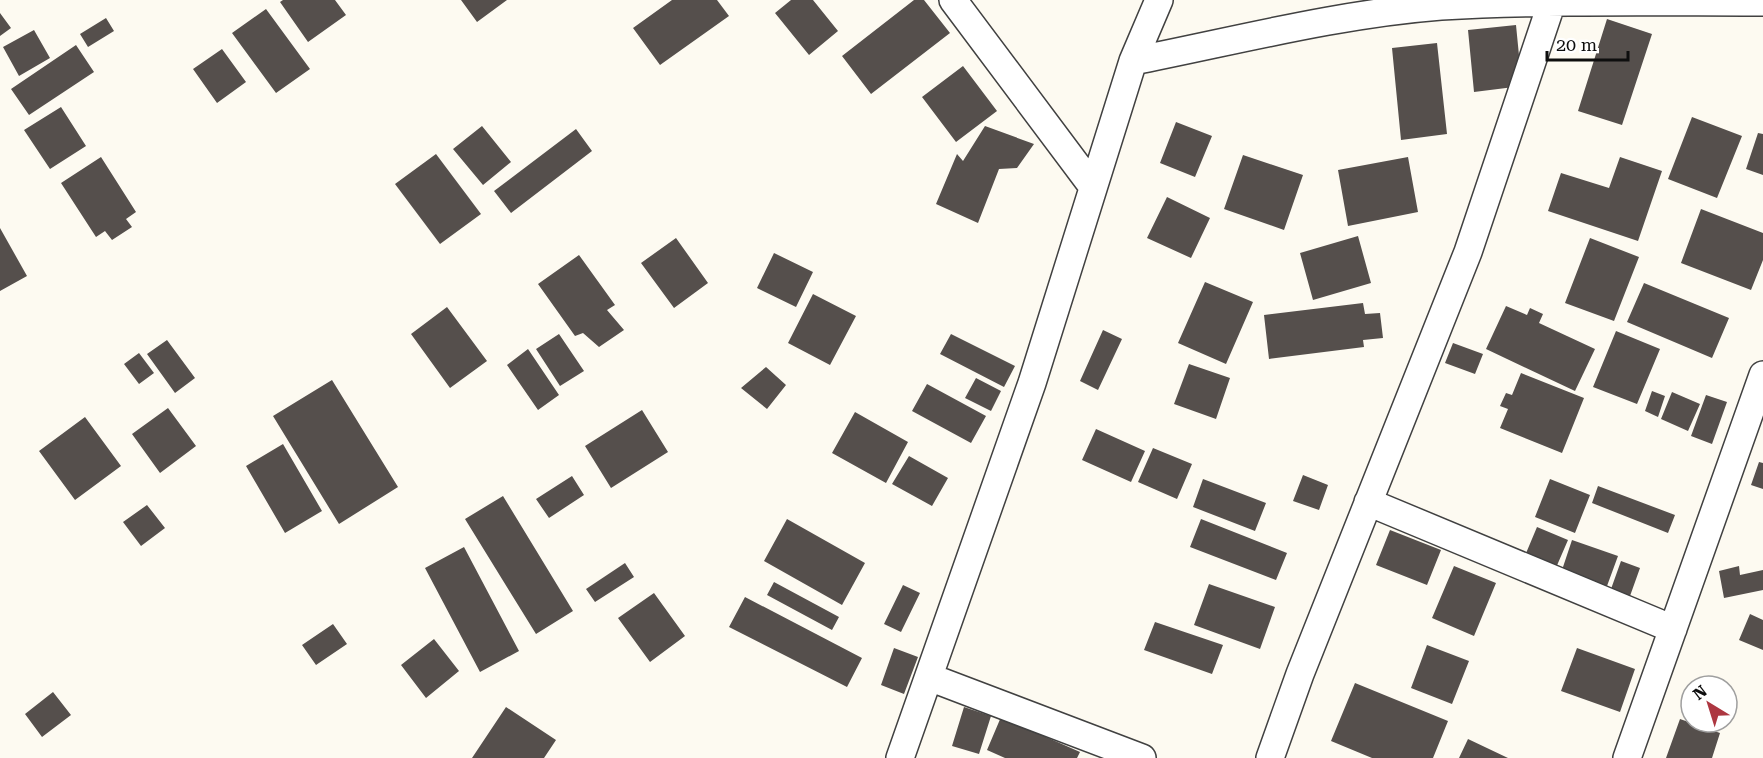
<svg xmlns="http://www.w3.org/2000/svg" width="1763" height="758" font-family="'Roboto Serif',serif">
<rect width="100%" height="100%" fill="#fdfaf1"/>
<path fill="#554f4c" d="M283 0H335L346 15 308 42 280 2Z
M461 0H507L477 22Z
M672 0H717L729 16 660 65 633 28Z
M791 0H813L838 31 809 55 775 13Z
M914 0H924L950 33 871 94 842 56Z
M266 9 310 69 276 93 232 33Z
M0 13 11 28 0 36Z
M106 18 114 31 88 47 80 34Z
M1607 19 1652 34 1622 125 1578 111Z
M1516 25 1522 86 1474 92 1468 30Z
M34 30 50 58 19 76 3 47Z
M1437 43 1447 134 1401 140 1392 48Z
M76 45 94 72 29 115 11 89Z
M222 49 246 82 217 103 193 69Z
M963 66 997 111 956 142 922 97Z
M61 107 86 146 50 169 24 130Z
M1692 117 1742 136 1717 198 1668 179Z
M1176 122 1212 136 1195 177 1160 163Z
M482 126 511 162 483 185 453 149Z
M985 126 1034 144 1017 168 999 169 978 223 936 204 957 154 963 161Z
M576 129 592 151 511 213 494 191Z
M1758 133 1763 134V175L1746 169Z
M436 154 481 214 440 244 395 184Z
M1243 155 1303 175 1284 230 1224 209Z
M101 157 136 212 126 219 132 227 112 240 105 231 96 237 61 183Z
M1408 157 1418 212 1348 226 1338 170Z
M1620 157 1662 171 1638 241 1548 211 1561 173 1609 188Z
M1167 197 1210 218 1191 258 1147 238Z
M1701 209 1763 233V260L1751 290 1681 263Z
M0 228 27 276 0 291Z
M1358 236 1371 283 1313 300 1300 253Z
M676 238 708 283 674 308 641 263Z
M1590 238 1639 257 1614 321 1565 303Z
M774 253 813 272 796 307 757 288Z
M579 255 615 305 607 310 624 330 599 347 583 333 575 336 538 284Z
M1205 282 1253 302 1226 364 1178 343Z
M1644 283 1729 318 1712 358 1627 322Z
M813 294 856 316 830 365 788 343Z
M1363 303 1365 314 1380 313 1383 338 1363 340 1364 347 1269 359 1264 315Z
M1506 306 1527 315 1530 308 1543 314 1539 323 1595 349 1575 391 1486 349Z
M447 307 487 361 450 388 411 334Z
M1103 330 1122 339 1098 390 1080 381Z
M1616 331 1660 349 1637 404 1593 387Z
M559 334 584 371 560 386 536 349Z
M951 334 1015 366 1004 387 940 354Z
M167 340 195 378 175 393 147 354Z
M1453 343 1483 354 1475 374 1445 363Z
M528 349 559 395 538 410 507 365Z
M139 353 154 373 139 384 124 364Z
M1189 364 1230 378 1216 419 1174 404Z
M766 367 786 385 767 409 741 388Z
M1521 373 1584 398 1562 453 1500 428 1508 409 1500 406 1506 393 1512 395Z
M976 378 1001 391 991 411 965 398Z
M332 380 398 487 339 524 273 416Z
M927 384 986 416 971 443 912 411Z
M1652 391 1665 396 1658 417 1645 411Z
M1672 392 1700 404 1688 431 1661 419Z
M1706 395 1727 402 1712 444 1691 436Z
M168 408 196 446 160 473 132 434Z
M642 410 668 452 611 488 585 446Z
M855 412 908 442 886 483 832 453Z
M85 417 121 466 75 500 39 451Z
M1096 429 1145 451 1131 482 1082 460Z
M283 444 322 511 285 533 246 466Z
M1153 448 1192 464 1177 499 1138 482Z
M909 456 948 478 932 506 892 484Z
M1759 462 1763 463V489L1751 485Z
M1303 475 1328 485 1319 510 1293 501Z
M572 476 584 495 549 518 536 499Z
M1203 479 1266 503 1255 531 1193 507Z
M1550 479 1590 495 1575 533 1535 517Z
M1598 486 1675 515 1668 533 1592 503Z
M503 496 573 611 536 634 465 519Z
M147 505 165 528 141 546 123 522Z
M787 519 865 563 842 605 764 561Z
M1201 519 1287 553 1276 580 1190 547Z
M1537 527 1568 540 1555 570 1524 558Z
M1390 530 1441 550 1427 585 1376 565Z
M1572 540 1618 556 1607 586 1562 570Z
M464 547 519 651 480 672 425 568Z
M1621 561 1640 568 1630 596 1611 589Z
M625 563 634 577 595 602 586 589Z
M1454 566 1496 583 1474 636 1432 618Z
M1739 566 1740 575 1763 570V590L1724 598 1719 571Z
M774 582 839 617 832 630 767 595Z
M1209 584 1275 607 1260 649 1194 625Z
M903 585 920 593 901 632 884 624Z
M654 593 685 636 650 662 618 618Z
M745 597 862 658 847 687 729 627Z
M1750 614 1763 620V650L1739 640Z
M1155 622 1223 645 1212 674 1144 650Z
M333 624 347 644 316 665 302 645Z
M434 639 459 671 426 698 401 665Z
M1427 645 1469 661 1452 704 1411 688Z
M894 648 918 657 904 694 881 685Z
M1577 648 1635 669 1620 712 1561 691Z
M1355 683 1448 721 1433 758H1372L1331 741Z
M53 692 71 715 42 737 25 714Z
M506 707 556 740 544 758H472Z
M964 707 991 716 979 754 952 746Z
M1001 717 1080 752 1077 758H1005L987 750Z
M1680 719 1720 733 1712 758H1666Z
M1468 739 1508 758H1459Z"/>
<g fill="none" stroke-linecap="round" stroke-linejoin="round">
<g stroke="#414141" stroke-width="30">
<path id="minor" d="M953 0 1093 187
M1133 61C1235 41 1337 14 1441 6 1548 0 1656 2 1763 2
M1368 502 1673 629
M929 677 1142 758
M900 758 1032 383 1133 61 1159 0
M1270 758 1300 674 1468 252 1552 2
M1627 758 1763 375"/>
</g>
<use href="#minor" stroke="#fff" stroke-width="27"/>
</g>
<g transform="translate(1709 704) rotate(322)"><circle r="28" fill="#ffffff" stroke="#9f9f9f" stroke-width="1.5"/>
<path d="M0-4.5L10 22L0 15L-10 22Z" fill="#ad3741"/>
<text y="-9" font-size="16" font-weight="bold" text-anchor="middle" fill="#0e0e0e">N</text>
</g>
<path d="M1547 51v9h81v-9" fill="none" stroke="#0e0e0e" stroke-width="3"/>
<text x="1556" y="51" font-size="18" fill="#0e0e0e" stroke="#ffffff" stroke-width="4.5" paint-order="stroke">20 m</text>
</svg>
